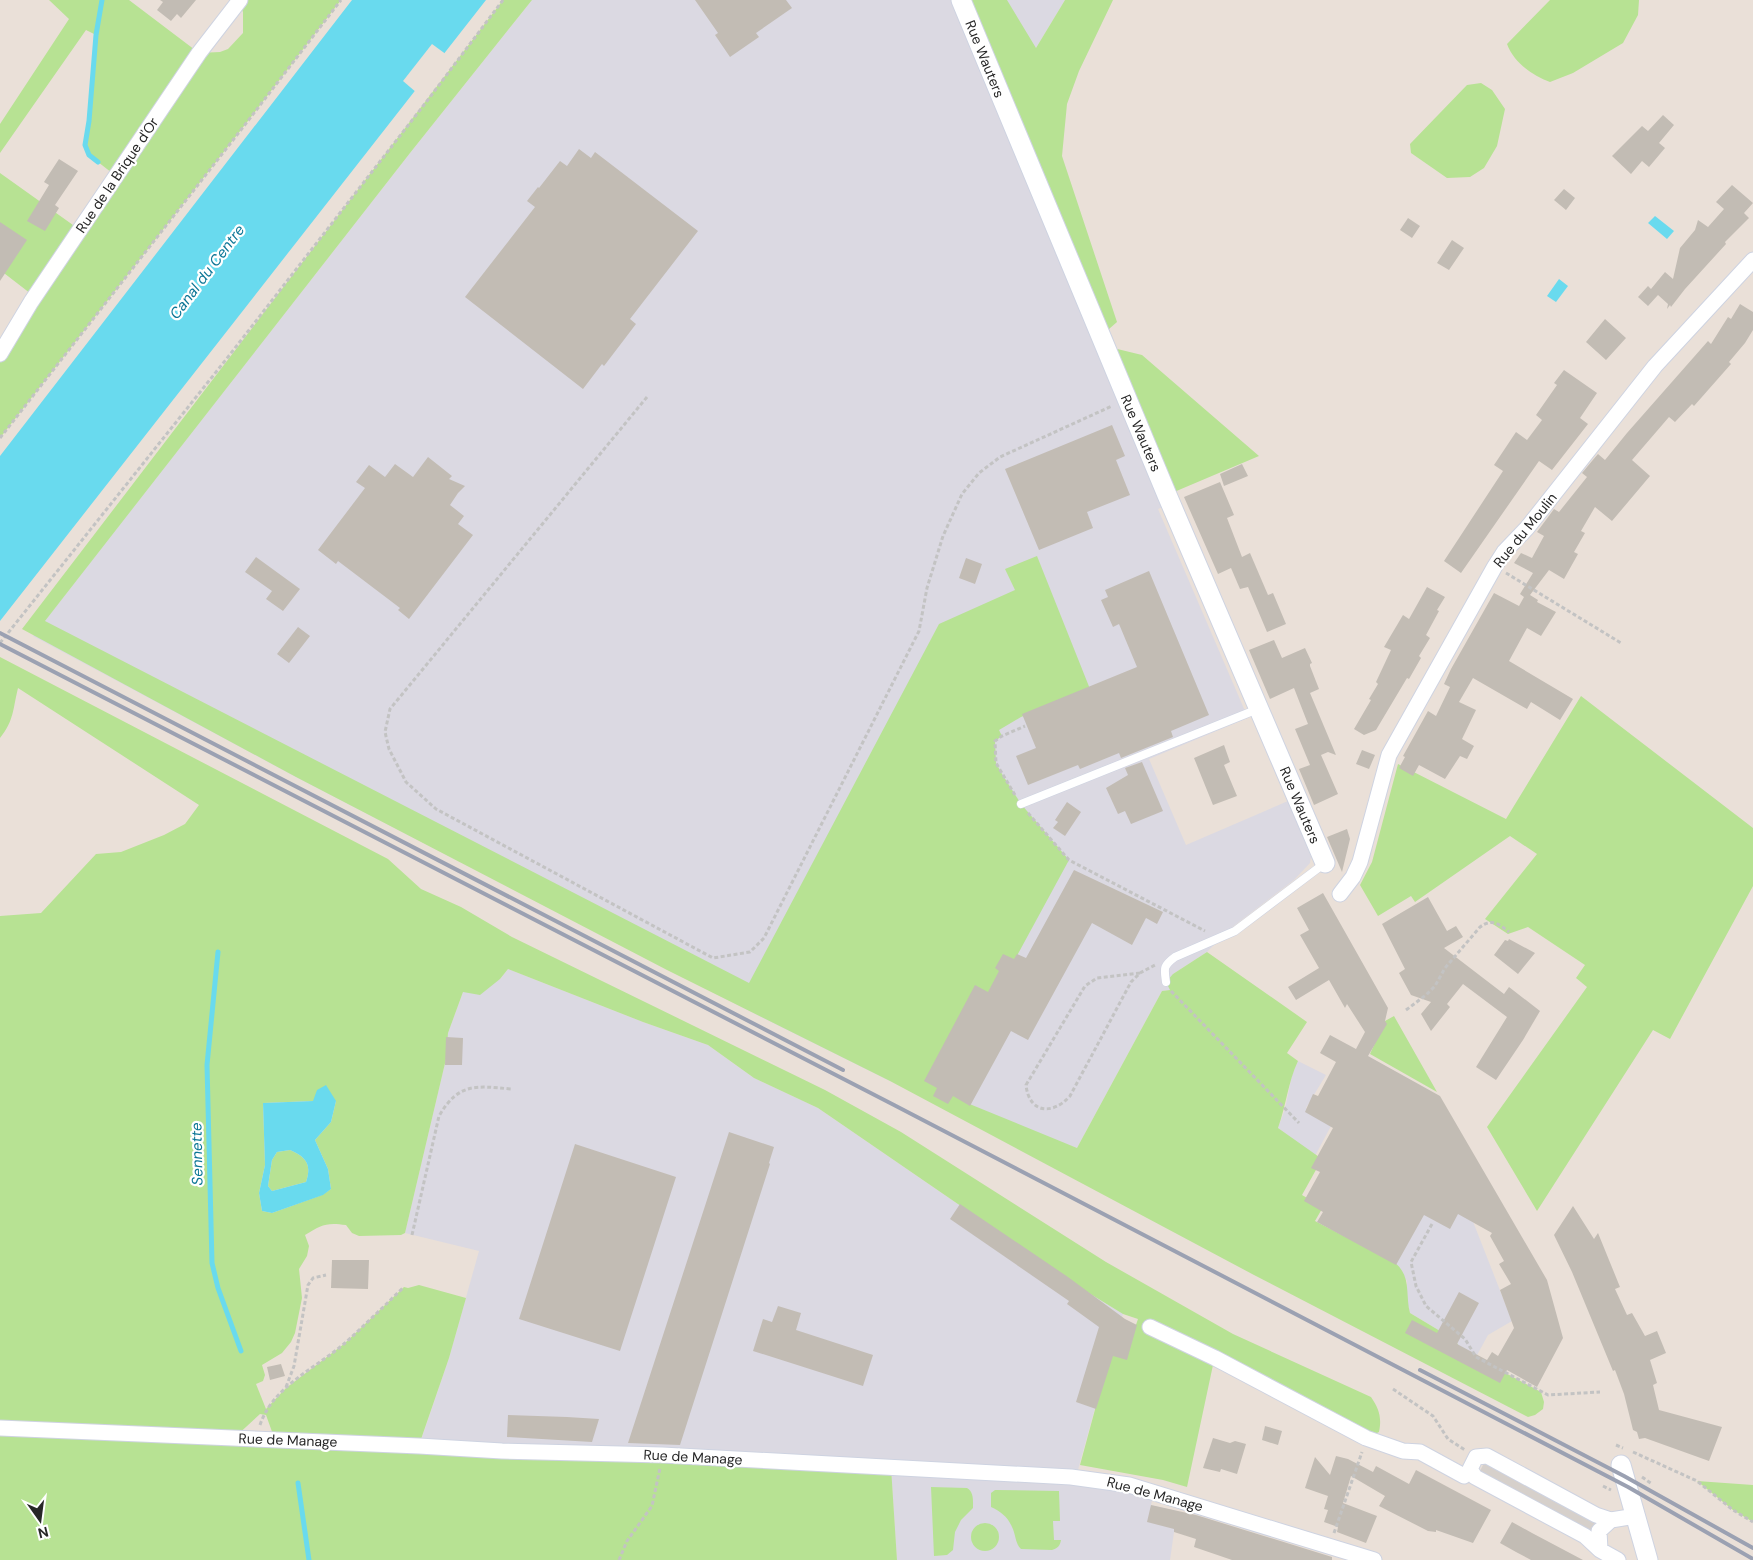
<svg xmlns="http://www.w3.org/2000/svg" width="1753" height="1560" font-family="'DM Sans',sans-serif">
<rect width="100%" height="100%" fill="#eae0d8"/>
<path fill="#dbd9e2" d="M532 0H961L1171 503 1158 509 1248 718 1149 759 1186 845 1288 801 1311 857 1310 863 1294 880 1231 928 1207 952 1173 974 1170 990 1162 991 1077 1148 890 1081 763 1018 296 777 33 636 410 153Z
M979 0H1065L1036 48Z
M508 969 643 1022 708 1045 754 1078 818 1108 1079 1287 1123 1314 1113 1343 1076 1477 1154 1492 1151 1505 1177 1511 1170 1560H897L891 1468 419 1446 449 1358 479 1251 405 1233 446 1059 448 1033 463 992 500 979Z
M1298 1061 1326 1075 1306 1108 1325 1118 1331 1126 1315 1156 1278 1128 1285 1109 1292 1075Z
M1423 1209 1457 1211 1472 1219 1512 1321 1488 1335 1476 1357 1460 1348 1455 1340 1410 1313 1407 1301V1281L1394 1262Z"/>
<path fill="#b7e293" fill-rule="evenodd" d="M49 0H129L199 53 220 52 228 49 243 33V12L239 2 240 0H341L244 126 0 438V354L35 297 0 270V173L80 230 116 176 89 155 85 145 89 121 96 35 86 30 0 153V124L69 19Z
M503 0H532L410 153 45 621 749 983 939 624 1015 590 1005 569 1037 556 1090 689 1021 717 999 730 1002 736 995 741 996 763 1002 774 1021 804 1069 860 995 996 926 1081 972 1105 1077 1148 1162 991 1170 990 1166 982 1173 974 1207 952 1307 1022 1287 1053 1298 1061C1288 1082 1286 1106 1278 1128L1322 1159 1302 1195 1323 1207 1315 1221 1394 1262C1412 1276 1405 1294 1410 1313L1455 1340 1460 1348 1476 1357 1541 1392 1544 1402 1543 1409 1535 1415 1528 1417 1254 1275 890 1081 667 970 296 777 22 629Z
M961 0H1007L1036 48 1065 0H1113L1079 71 1067 104 1062 156 1117 322 1101 336Z
M1550 0H1639L1638 15 1623 43 1573 73 1550 82C1532 75 1514 63 1507 44Z
M1481 83 1492 90 1505 109 1497 146 1484 168 1470 177 1447 178 1411 153 1410 144 1467 85Z
M1105 346 1142 355 1259 456 1167 495Z
M0 657 388 859 421 889 461 907 512 937 825 1090 901 1132 1106 1262 1233 1334 1371 1397C1379 1409 1382 1417 1379 1432L1366 1438 1213 1365 1187 1487 1163 1480 1080 1465 1113 1343 1128 1348 1138 1319 1123 1314 1079 1287 818 1108 754 1078 708 1045 643 1022 508 969 500 979 480 995 463 992 448 1033 446 1059 405 1233 401 1235 359 1236 352 1233 346 1225C326 1222 321 1225 305 1235L309 1246 307 1256 299 1269 302 1298 295 1333 291 1342 282 1353 262 1365 265 1375 263 1381 256 1384 266 1409 286 1388 344 1344 404 1287 408 1288 419 1285 466 1298 449 1358 419 1445 891 1467 897 1560H0V916L41 913 96 854 121 852 164 835 185 824 199 805 18 688C13 708 14 721 0 738ZM313 1101H336L331 1122 315 1140 328 1169 331 1189 322 1195 272 1213 262 1211 259 1193 265 1165 263 1103ZM260 1414 266 1415 275 1440 234 1438Z
M1581 696 1753 828V886L1670 1039 1653 1030 1537 1211 1487 1127 1587 987 1576 978 1585 965 1528 927 1508 934 1485 919 1537 854 1510 836 1415 902 1411 896 1378 916 1360 885 1372 862 1398 764 1506 819Z
M1394 1016 1437 1092 1370 1054 1385 1021Z
M290 1150C306 1157 312 1164 306 1182L272 1191 268 1186 272 1160 277 1152Z
M1697 1481 1753 1485V1522L1733 1510Z
M931 1487 967 1488C974 1492 973 1501 973 1508L961 1520 955 1532 953 1550 947 1555 934 1556Z
M995 1490 1059 1491 1060 1521H1053L1054 1540H1061C1060 1546 1058 1548 1052 1550L1021 1549C1015 1543 1016 1535 1012 1527 1008 1517 1000 1511 991 1507V1493Z
M971 1537a14 14 0 1 1 28 0a14 14 0 1 1-28 0Z"/>
<path fill="#d6d0cb" d="M1485 1461 1598 1521 1592 1533 1479 1473Z"/>
<path fill="#69daee" fill-rule="evenodd" d="M352 0H486L0 621V456Z
M1655 216 1674 231 1667 239 1648 223Z
M1559 279 1568 286 1556 302 1547 296Z
M326 1085 336 1101 331 1122 315 1140 328 1169 331 1189 323 1195 272 1213 262 1211 259 1193 265 1165 263 1103 313 1101 317 1090ZM290 1150C306 1157 312 1164 306 1182L272 1191 268 1186 272 1160 277 1152Z"/>
<path fill="#eae0d8" d="M432 44 447 55 417 93 403 81Z"/>
<g fill="none" stroke-linecap="round" stroke-linejoin="round">
<path stroke="#69daee" stroke-width="5" d="M98 162 89 155 85 145 89 121 96 35 102 0
M218 952 207 1065 212 1263 218 1288 241 1351
M298 1483 309 1560"/>
</g>
<path fill="#c2bcb4" d="M160 0H196L181 18 177 14 171 21 157 10 163 2Z
M695 0H786L792 8 756 33 759 37 730 57 715 35 718 33Z
M1663 115 1674 125 1659 143 1665 148 1649 167 1642 161 1631 174 1612 156 1642 126 1648 131Z
M579 149 591 158 595 152 698 231 630 319 636 324 604 366 602 364 583 389 465 297 535 207 527 201 538 187 539 188 560 161 567 166Z
M59 159 78 171 55 205 59 208 45 231 27 221 49 185 44 182Z
M1732 185 1753 203 1744 213 1749 218 1725 242 1726 244 1685 289 1671 307 1670 305 1667 309 1668 304 1658 295 1648 306 1638 297 1648 286 1651 289 1665 272 1673 279 1680 248 1695 230 1698 220 1708 227 1724 209 1716 202Z
M1564 189 1575 198 1566 210 1554 200Z
M1408 218 1420 226 1412 238 1400 230Z
M0 222 27 240 0 281Z
M1452 240 1464 248 1449 270 1437 263Z
M1740 304 1753 312V330L1745 343 1729 362 1731 364 1694 406 1692 404 1675 422 1669 417 1632 460 1650 476 1612 521 1595 507 1581 531 1585 533 1574 552 1578 554 1564 579 1549 570 1530 595 1538 600 1537 602 1556 612 1541 636 1527 628 1509 661 1573 699 1560 720 1531 702 1527 709 1473 678 1459 702 1476 710 1462 739 1474 746 1467 759 1460 756 1445 779 1419 765 1413 776 1399 768 1405 757 1403 756 1428 711 1436 716 1450 687 1444 684 1451 669 1494 593 1519 606 1524 597 1520 594 1533 573 1514 563 1521 553 1532 558 1544 536 1537 532 1554 509 1559 512 1587 477 1582 473 1592 461 1598 454 1605 460 1627 433 1708 341 1711 344 1728 317 1731 319Z
M1605 319 1626 338 1606 360 1586 342Z
M1564 370 1597 393 1580 418 1588 424 1552 470 1539 461 1461 573 1444 561 1503 471 1494 465 1516 432 1527 440 1542 420 1536 415 1557 385 1554 383Z
M1112 425 1125 456 1116 460 1130 495 1087 512 1093 528 1039 550 1005 469Z
M428 457 452 476 449 479 465 486 458 493 450 505 464 516 458 524 473 535 409 619 398 610 400 608 338 561 336 564 318 550 365 488 356 482 369 465 385 477 395 464 413 477Z
M1242 464 1248 476 1224 486 1220 474Z
M1220 482 1234 515 1227 518 1242 557 1250 553 1268 595 1273 593 1286 624 1267 632 1248 587 1240 589 1231 568 1218 574 1184 497Z
M256 557 300 589 283 611 266 599 272 591 245 572Z
M966 558 982 564 975 584 959 578Z
M1149 571 1209 715 1171 731 1173 737 1121 758 1119 753 1080 769 1078 765 1028 785 1016 756 1036 748 1022 714 1137 667 1119 624 1113 627 1101 600 1108 597 1105 590Z
M1427 587 1445 597 1437 610 1439 611 1426 635 1430 638 1419 656 1421 658 1409 679 1407 678 1376 730 1364 735 1354 729 1371 700 1369 699 1378 684 1376 682 1391 650 1384 647 1403 615 1409 619Z
M298 627 310 636 289 663 277 654Z
M1274 640 1282 658 1305 648 1312 663 1310 664V666L1319 689 1310 693 1336 755 1328 752 1321 755 1338 794 1314 805 1299 769 1310 765 1295 729 1308 724 1294 688 1270 699 1249 650Z
M1224 745 1230 762 1224 765 1237 796 1213 805 1194 758Z
M1362 750 1375 755 1369 769 1356 764Z
M1142 762 1163 811 1131 824 1125 811 1118 814 1106 788 1128 775 1125 768Z
M1067 802 1081 812 1065 836 1053 828 1058 822 1055 820Z
M1347 829 1350 839 1342 872 1327 837Z
M1074 870 1163 912 1157 924 1146 918 1132 945 1092 923 1028 1040 1011 1031 970 1106 953 1096 948 1104 933 1096 937 1088 924 1081 975 985 988 992 999 971 995 968 1003 954 1014 959 1017 954 1026 958Z
M1323 893 1388 1008 1385 1021 1387 1024 1368 1056 1440 1096 1547 1280 1563 1338 1537 1387 1507 1370 1500 1383 1405 1333 1412 1320 1437 1333 1459 1292 1479 1303 1457 1344 1487 1360 1492 1352 1498 1356 1514 1328 1500 1290 1511 1284 1499 1264 1504 1261 1490 1236 1492 1233 1458 1214 1450 1229 1424 1215 1396 1265 1317 1222 1323 1212 1304 1201 1320 1172 1311 1168 1333 1128 1305 1112 1313 1094 1318 1096 1336 1062 1320 1053 1330 1035 1356 1049 1365 1032 1347 1004 1345 1008 1329 980 1296 1000 1288 987 1319 968 1300 935 1309 930 1297 908Z
M1428 897 1447 931 1456 926 1463 937 1444 948 1504 994 1509 987 1540 1011 1523 1040 1496 1080 1476 1067 1507 1017 1463 984 1447 1004 1450 1007 1431 1031 1421 1014 1431 1002 1411 995 1399 973 1405 969 1382 924Z
M1509 939 1535 953 1518 974 1494 955 1505 940 1508 941Z
M446 1037 463 1038 462 1065H445Z
M729 1132 774 1147 769 1163 770 1164 680 1445 628 1443Z
M575 1144 676 1177 620 1351 519 1319Z
M960 1204 1068 1277 1125 1319 1137 1325 1127 1360 1113 1356 1096 1409 1076 1402 1099 1327 1067 1304 1069 1301 950 1219Z
M1573 1206 1594 1239 1598 1233 1620 1287 1615 1289 1627 1315 1632 1313 1645 1336 1657 1331 1666 1353 1650 1360 1657 1383 1653 1385 1659 1410 1722 1427 1709 1461 1645 1438 1639 1439 1637 1432 1633 1430 1624 1394 1615 1370 1613 1371 1572 1272 1554 1235Z
M332 1260H369L368 1289 331 1288Z
M778 1306 801 1313 796 1330 873 1355 863 1386 753 1351 763 1319 772 1322Z
M281 1364 285 1376 270 1380 267 1367Z
M508 1415 567 1417 599 1419 592 1442 507 1437Z
M1265 1426 1282 1431 1278 1445 1262 1440Z
M1213 1438 1230 1443 1235 1441 1246 1444 1237 1474 1221 1469 1220 1472 1203 1468Z
M1336 1456 1348 1459 1373 1472 1376 1466 1409 1484 1416 1470 1491 1510 1473 1543 1436 1530V1532L1428 1531 1379 1506 1385 1496 1351 1476 1343 1503 1377 1516 1366 1543 1337 1532 1338 1527 1324 1522 1328 1510 1324 1509 1328 1496 1305 1488 1315 1457 1330 1475Z
M1151 1505 1196 1515 1332 1557V1560H1232L1194 1547 1196 1539 1174 1532V1529L1147 1522Z
M1512 1522 1532 1533 1583 1560H1531L1516 1552 1500 1543Z"/>
<g fill="none" stroke-linecap="round" stroke-linejoin="round">
<g stroke="#ced3e1" stroke-width="9">
<path id="service" d="M1021 804 1258 709
M1166 982C1164 968 1163 966 1175 957L1235 931 1325 863"/>
</g>
<g stroke="#ced3e1" stroke-width="17">
<path id="minor" d="M0 354 31 302 199 53 240 0
M1340 894 1353 877 1360 862 1389 755 1495 566 1504 552 1527 528 1655 366 1753 260
M1150 1327 1215 1358 1366 1438 1403 1451 1420 1452 1464 1476
M0 1428 419 1446 502 1451 662 1455 1071 1477 1129 1485 1374 1560
M1600 1550 1599 1531 1611 1520
M1618 1560 1600 1550 1585 1536 1475 1477 1470 1469 1476 1457 1487 1456 1596 1515 1611 1520 1636 1516"/>
</g>
<g stroke="#ced3e1" stroke-width="21">
<path id="tertiary" d="M961 0 1167 495 1325 863
M1621 1465 1648 1560"/>
</g>
<path stroke="#c3c3c3" stroke-width="3" stroke-dasharray="4 2.5" stroke-linecap="butt" d="M647 397 390 709 385 732 389 749 406 782 436 809 713 958 750 952 764 938 919 631 927 588 943 536 962 494 979 473 1000 457 1112 406
M0 438 244 126 341 0
M1506 573 1621 643
M0 643 228 357 427 101 503 0
M1015 795 996 763 995 741 1002 736 1025 726
M1028 813 1069 860 1205 931
M1140 973 1097 978 1085 986 1026 1085C1029 1113 1052 1116 1070 1096L1131 982 1140 973 1155 965
M1171 991 1299 1123
M1406 1010 1426 995 1435 986 1445 968 1480 927C1492 918 1499 924 1509 932
M1432 1224 1411 1262 1416 1286 1426 1306 1465 1339 1476 1357 1548 1395 1600 1392
M412 1235 439 1116C459 1082 476 1086 511 1089
M286 1387 294 1366 308 1285 313 1278 326 1275
M1393 1389 1433 1416 1448 1439 1465 1450
M260 1425C273 1386 315 1369 345 1343 365 1325 384 1306 404 1287
M1616 1445 1623 1448
M1633 1452 1697 1481 1733 1510 1753 1522
M1642 1477 1652 1484
M1603 1486 1611 1490
M1334 1533 1362 1452
M619 1560 627 1541 652 1506 660 1468"/>
<use href="#service" stroke="#fff" stroke-width="8"/>
<use href="#minor" stroke="#fff" stroke-width="15"/>
<use href="#tertiary" stroke="#fff" stroke-width="19"/>
<path stroke="#9ba1b2" stroke-width="4" d="M0 633 843 1070
M0 644 894 1105 1628 1487 1753 1559
M1420 1370 1624 1476 1753 1548"/>
</g>
<g text-anchor="middle" stroke-width="4.5" stroke-linejoin="round" paint-order="stroke">
<g font-size="14" fill="#272727" stroke="#fff">
<text transform="translate(985 59) rotate(68)" y="5">Rue Wauters</text>
<text transform="translate(117 175) rotate(-56)" y="5">Rue de la Brique d'Or</text>
<text transform="translate(1141 433) rotate(67)" y="5">Rue Wauters</text>
<text transform="translate(1525 530) rotate(-51)" y="5">Rue du Moulin</text>
<text transform="translate(1300 805) rotate(67)" y="5">Rue Wauters</text>
<text transform="translate(288 1440) rotate(2)" y="5">Rue de Manage</text>
<text transform="translate(693 1457) rotate(3)" y="5">Rue de Manage</text>
<text transform="translate(1155 1494) rotate(15)" y="5">Rue de Manage</text>
</g>
<g font-size="15" font-style="italic" fill="#0c7696" stroke="#fff">
<text transform="translate(207 272) rotate(-53)" y="5">Canal du Centre</text>
<text transform="translate(197 1154) rotate(-91)" y="5">Sennette</text>
</g>
</g>
<g transform="translate(40 1520) rotate(166)" stroke="#ffffff" stroke-width="4" paint-order="stroke">
<path d="M0-4L9 19L0 12L-9 19Z" fill="#272727"/>
<text y="-8" font-size="14" font-weight="bold" text-anchor="middle" fill="#272727">N</text>
</g>
</svg>
